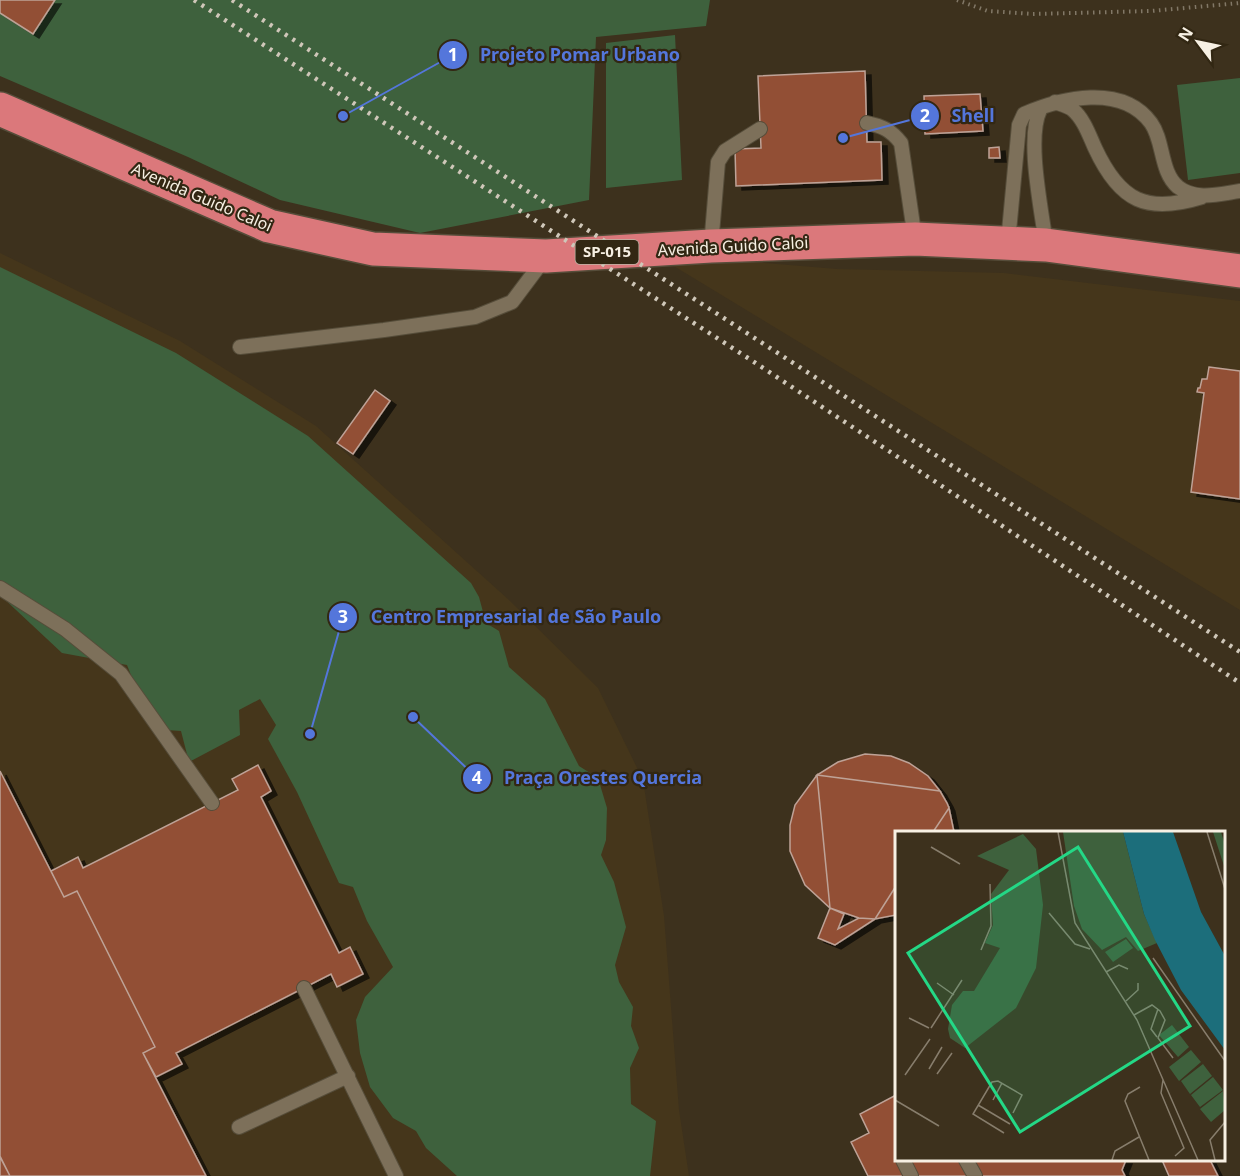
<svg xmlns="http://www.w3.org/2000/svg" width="1240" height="1176" font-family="'Noto Sans',sans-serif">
<defs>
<filter id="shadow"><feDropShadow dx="6" dy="4" stdDeviation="0" flood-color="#0009"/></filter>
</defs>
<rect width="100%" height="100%" fill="#3d311d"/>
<path fill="#45361b" d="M0 253 180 341 316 426 509 600 598 688 643 780 664 916 679 1110 689 1176H0Z
M654 254 837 269 1004 273 1240 301V610Z"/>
<path fill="#3e613d" d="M0 0H710L706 26 596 37 589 200 420 233 280 200 188 157 0 76Z
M675 35 682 180 606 188V43Z
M1240 78V173L1188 180 1177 85Z
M0 267 176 353 308 436 471 583 479 597 486 623 499 631 509 667 545 699 579 766 598 778 607 808 606 840 601 855 614 882 626 927 615 965 619 982 633 1007 631 1026 639 1048 630 1068 631 1104 656 1121 650 1176H457L426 1148 416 1131 393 1118 370 1087 360 1053 356 1020 365 997 393 967 367 921 353 887 339 883 297 792 268 739 276 725 260 699 239 710 240 735 189 762 181 731 152 729 127 665 62 653 0 595Z"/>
<path fill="#925034" stroke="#bea297" stroke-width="1.5" filter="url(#shadow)" d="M0 0H55L33 34 0 13Z
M865 71 867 142H881L882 180 736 186 735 149 761 148 758 76Z
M980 94 983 131 925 134 924 96Z
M999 147 1000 158H989V148Z
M1209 367 1240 371V499L1191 492 1204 393 1197 392 1198 388H1200L1202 379H1207Z
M375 390 390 401 353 454 337 443Z
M865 754 891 756 909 763 928 776 940 791 817 775 838 762Z
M258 765 271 791 261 797 339 953 350 947 363 974 337 987 331 974 176 1053 182 1064 156 1077 143 1053 155 1047 77 891 64 897 51 871 78 857 83 868 238 790 232 779Z
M0 771 64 897 77 891 155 1047 143 1053 206 1176H10L0 1156Z
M817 775 940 791 947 803 949 808 933 832H896V886L875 919 859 918 830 908Z
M817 775 830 908 805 885 790 851V825L795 805Z
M949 808 954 832H933Z
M896 886V915L875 919Z
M830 908 844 914 838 929 859 918 875 919 835 945 818 938Z
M896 1095V1160H1126L1122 1170 1125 1176H868L851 1142 869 1133 860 1114Z
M0 1157 10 1176H0Z
M1162 1160H1210L1218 1176H1169Z"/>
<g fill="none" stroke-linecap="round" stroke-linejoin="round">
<g stroke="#564d3a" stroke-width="16">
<path id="lane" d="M1055 102C1060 104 1067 106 1072 109 1084 119 1089 135 1095 148 1120 202 1147 214 1202 197
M1040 110C1026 139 1042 211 1046 245
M867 123C882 126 891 130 901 143L915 239
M1008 242 1019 125 1024 114C1061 98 1122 83 1151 123 1164 141 1160 172 1178 187 1196 201 1219 194 1240 191
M711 246 718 162 725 151 760 129
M240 347 384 330 475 317 512 302 545 258
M0 588 65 629 121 674 212 803
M304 988 396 1176
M239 1127 348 1076
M903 1160 911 1176
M966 1160 975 1176"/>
</g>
<g stroke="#564d3a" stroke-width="36">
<path id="highway" d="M0 109 269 226 373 249 546 256 711 246 915 239 1046 245 1240 271"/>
</g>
<path stroke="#827867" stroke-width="4" stroke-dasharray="1.5 4.5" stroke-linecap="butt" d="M957 0 988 11 1033 14 1151 11 1240 3"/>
<use href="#lane" stroke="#7d705a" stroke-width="14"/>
<use href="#highway" stroke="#db787b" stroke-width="33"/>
<path stroke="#cfc7b9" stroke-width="4.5" stroke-dasharray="3 6" stroke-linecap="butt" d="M194 0 751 360 1240 683
M232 0 1240 652"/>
</g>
<g text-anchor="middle" stroke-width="4.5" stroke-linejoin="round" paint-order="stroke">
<rect fill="#322713" stroke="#bcb4a5" stroke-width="1.5" x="575.5" y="240" width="63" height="24" rx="4.5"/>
<g font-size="15" font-weight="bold" fill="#f7f0e3">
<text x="607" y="257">SP-015</text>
</g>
<g font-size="16" fill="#f7f0e3" stroke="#322713">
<text transform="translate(202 197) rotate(23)" y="6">Avenida Guido Caloi</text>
<text transform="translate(733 246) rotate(-3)" y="6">Avenida Guido Caloi</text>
</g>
</g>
<g transform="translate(895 831)">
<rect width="330" height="330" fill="#3d311d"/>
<path d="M168 1H228L249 83 262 112 243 120 231 106 207 119 187 98 179 75ZM318 1H326L330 14V38ZM128 3 141 18 148 74 141 137 121 177 70 217 55 207 53 198 57 174 68 160H79L105 117 90 112 98 94 96 63 114 39 82 25ZM231 108 238 117 218 131 210 121ZM277 194 294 216 283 226 264 204ZM296 219 306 231 284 250 274 236ZM308 233 317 245 295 263 286 250ZM318 246 328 259 305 276 296 264ZM328 260 330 279 316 291 305 278Z" fill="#3e613d"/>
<path d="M228 1H278L306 81 330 125V219L286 159 260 109 249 83Z" fill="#1c6e7b"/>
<path fill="none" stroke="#877d6c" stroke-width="1.5" d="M163 1 180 92 242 189 303 329M312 1 330 58M36 16 65 33M154 82 180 113 195 118M86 119 96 95 95 53M258 127 330 230M211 141 224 134 233 138M42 152 59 164M231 170 243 159V152M239 184 257 174 265 180 270 189 263 207 278 227M14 187 34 197M36 197 67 149M262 206 256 198 263 178M34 238 47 216M42 243 57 222M10 244 35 208M268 249 266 262 289 317 280 325M245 256 233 263 230 270 254 329M0 269 44 295M98 269 107 252M83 274 115 293M109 302 78 283 97 251 103 250 127 264 118 282M217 329 220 320 244 306M320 329 315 309 330 291"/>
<path fill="#24d886" fill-opacity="0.15" stroke="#24d886" stroke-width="3" d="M183 16 295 195 125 301 13 122Z"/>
<rect width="330" height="330" fill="none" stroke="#f7f0e3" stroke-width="3"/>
</g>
<path fill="none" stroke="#5476db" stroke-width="2" d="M343 116L453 55M843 138L925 116M310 734L343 617M413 717L477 778"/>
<g fill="#5476db" stroke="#322713" stroke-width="2">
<circle cx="343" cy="116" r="6"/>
<circle cx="843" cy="138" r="6"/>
<circle cx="310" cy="734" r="6"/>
<circle cx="413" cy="717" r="6"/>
<circle cx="453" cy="55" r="15"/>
<circle cx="925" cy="116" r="15"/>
<circle cx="343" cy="617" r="15"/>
<circle cx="477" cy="778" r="15"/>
</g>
<g font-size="18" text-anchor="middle" font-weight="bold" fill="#fff">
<text x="453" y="61">1</text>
<text x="925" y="122">2</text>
<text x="343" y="623">3</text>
<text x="477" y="784">4</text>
</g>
<g font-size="18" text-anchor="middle" font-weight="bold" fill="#5476db" stroke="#322713" stroke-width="4.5" stroke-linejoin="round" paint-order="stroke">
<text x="580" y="61">Projeto Pomar Urbano</text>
<text x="973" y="122">Shell</text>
<text x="516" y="623">Centro Empresarial de São Paulo</text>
<text x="603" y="784">Praça Orestes Quercia</text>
</g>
<g transform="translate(1198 42) rotate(302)" stroke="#322713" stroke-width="4.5" paint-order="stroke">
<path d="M0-4.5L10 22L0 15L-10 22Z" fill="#f7f0e3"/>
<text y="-9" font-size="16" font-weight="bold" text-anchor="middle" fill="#f7f0e3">N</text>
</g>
</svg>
